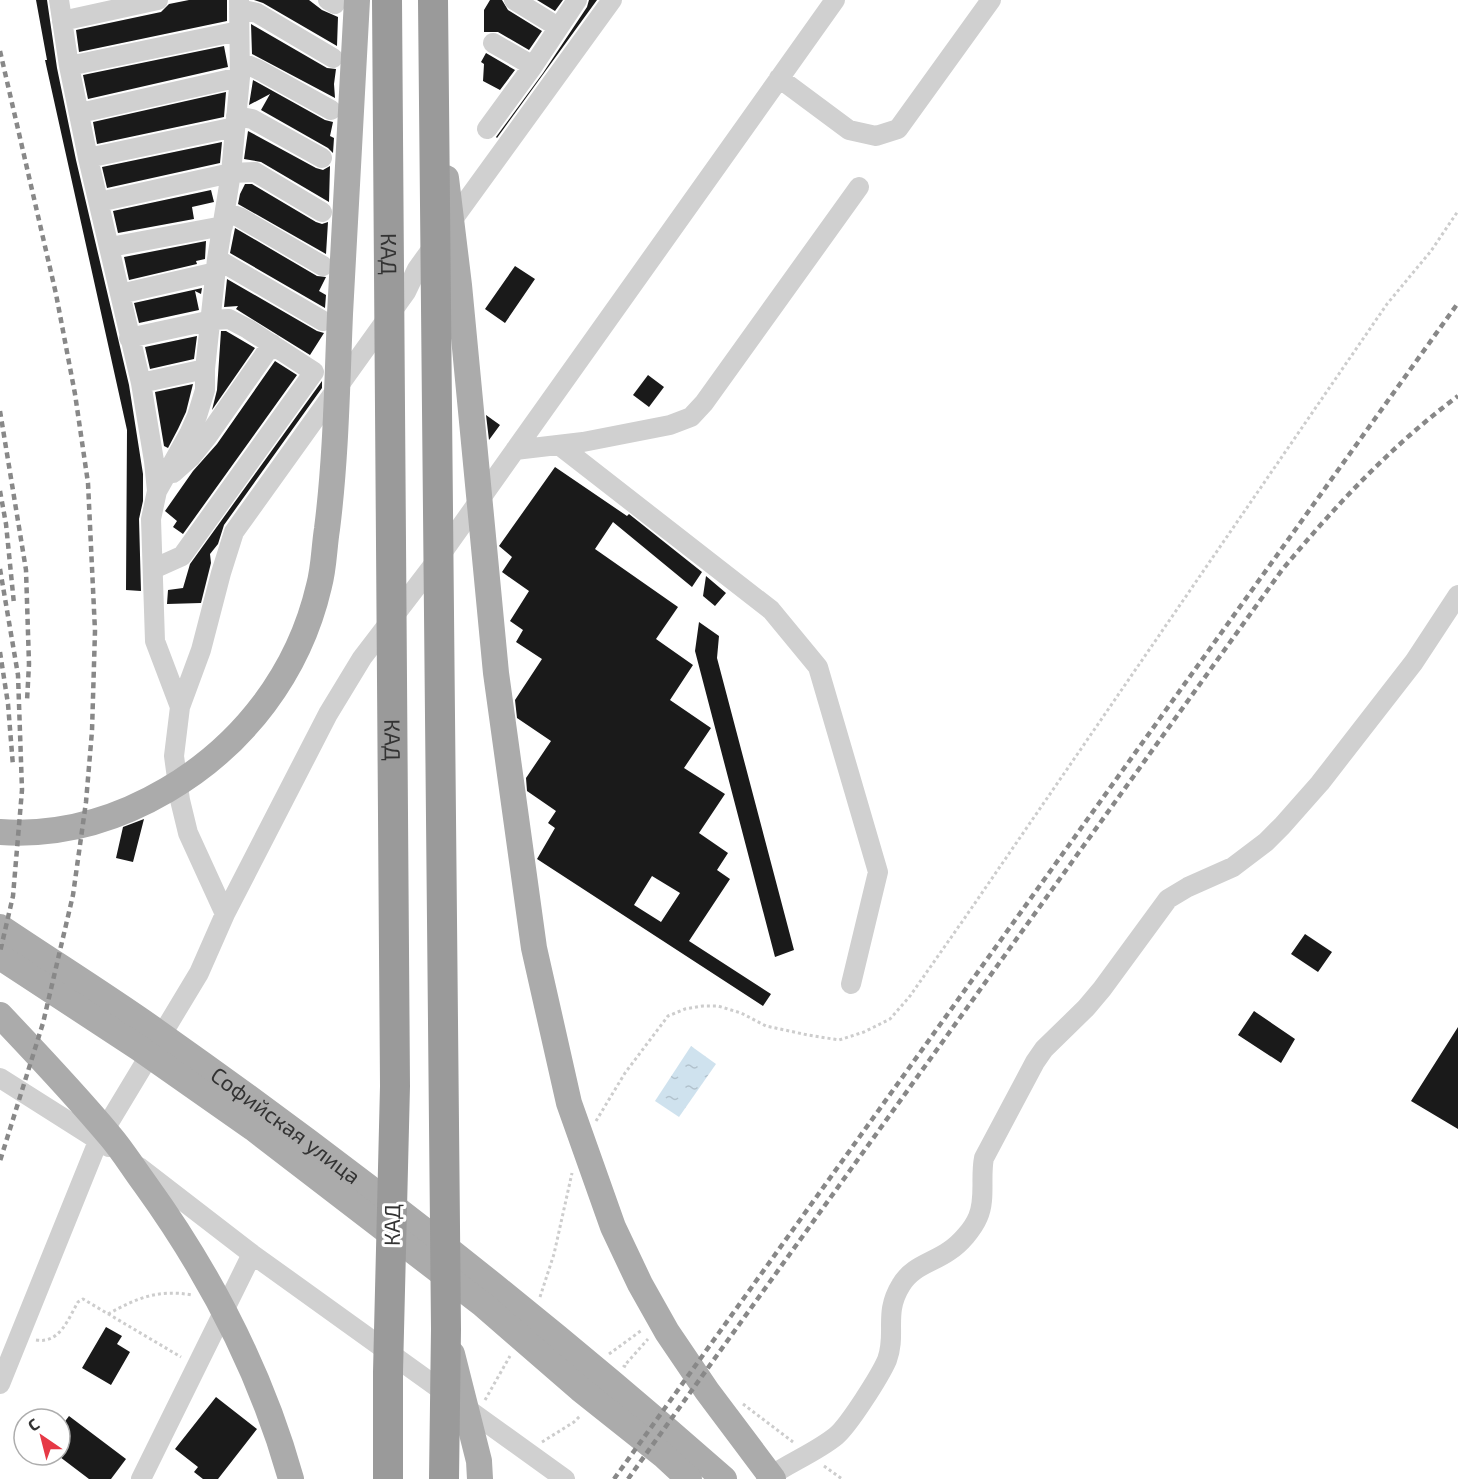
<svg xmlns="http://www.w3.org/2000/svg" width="1458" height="1479" font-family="'Exo 2',sans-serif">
<defs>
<pattern id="water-ripples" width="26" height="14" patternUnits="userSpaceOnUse" patternTransform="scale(1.5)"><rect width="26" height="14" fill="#cfe2ee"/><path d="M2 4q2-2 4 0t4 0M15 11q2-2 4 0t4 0" fill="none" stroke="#b2c2cd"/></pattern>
</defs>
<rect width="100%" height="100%" fill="#fff"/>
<path fill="url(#water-ripples)" d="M691 1046 716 1064 679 1117 655 1101Z"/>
<path fill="#1a1a1a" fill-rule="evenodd" d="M36 0H47L57 68 76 160 129 385 143 474V501L139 519 141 591 126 590 127 430 45 60H47Z
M189 0H227V21L79 52 76 30 161 12 169 4Z
M254 0H309L322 10 338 17 337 46 263 3Z
M490 0H502L508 10 542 31 529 50 498 32H484V10Z
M537 0H563L555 11Z
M589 0H597L497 138 496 137 543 73 587 7Z
M251 24 327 68 336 69 334 84 335 98 252 54Z
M224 46 228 67 88 99 83 75Z
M486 53 515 70 500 90 483 81 484 64 481 62Z
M253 80 325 120 333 122 330 136 334 138 333 153 328 148 261 110 270 94 249 105Z
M226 92 224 117 97 144 93 122Z
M248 131 316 168 323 170 330 166 329 202 261 162 244 159Z
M222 142 220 163 107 188 102 167Z
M245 184H252L316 222 322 224 328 222 326 254 238 204 240 194Z
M211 190 214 202 192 207 194 219 118 233 113 211Z
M235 228 317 276 326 277 319 291 326 295 325 308 230 253Z
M206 241 205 259 196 261 197 264 129 280 124 257Z
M515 266 535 279 505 323 485 309Z
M227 279 317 331 324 333 310 355 236 309 238 306 224 307Z
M202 288 201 294 195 291 199 310 139 323 134 303Z
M221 331H226L255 348 212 410 217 390Z
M197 336 194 359 150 369 145 347Z
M275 361 297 375 183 534 173 527 177 521 165 511 193 471 217 444Z
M648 375 664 387 649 407 633 395Z
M322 381V388L224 525 218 544 210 554 211 563 201 603 167 604 168 590 183 588 190 564Z
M193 384 186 412 178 429 168 448 164 446 155 392Z
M486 415 500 425 489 440Z
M555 467 627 516 629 514 702 572 692 587 613 522 595 549 678 607 656 639 693 665 670 700 711 728 684 768 725 794 699 833 728 853 717 870 730 879 689 941 771 994 763 1006 537 859 555 828 548 823 556 811 527 791 526 778 551 741 517 718 515 700 542 659 516 642 523 630 510 621 529 591 502 572 512 557 499 546ZM652 876 680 893 661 922 634 905Z
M706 576 726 593 715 606 703 596Z
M699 622 719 636 717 658 794 950 775 957 695 651Z
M144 819 133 862 116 858 123 827Z
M1305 934 1332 952 1318 972 1291 954Z
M1254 1011 1295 1039 1281 1063 1238 1035Z
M1458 1027V1129L1411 1101Z
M106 1327 122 1336 117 1344 130 1352 111 1385 82 1368Z
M216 1397 257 1429 218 1479H203L194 1472 198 1467 175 1449Z
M69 1416 126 1459 111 1479H89L60 1457V1428Z"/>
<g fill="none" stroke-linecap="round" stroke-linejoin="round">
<path stroke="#cdcdcd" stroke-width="3" stroke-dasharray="3 3" stroke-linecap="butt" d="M596 1121 625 1073 668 1016 685 1009 703 1006H718L741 1013 766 1026 808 1035 839 1040 864 1032 890 1019 910 996 964 919 1387 304 1431 251 1458 211
M540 1297 554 1254 572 1173
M108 1314C137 1298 158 1289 192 1295
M36 1340C60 1344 68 1319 78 1302L83 1299 181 1357
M609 1354 642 1330
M626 1367 624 1366 648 1339
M485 1400 510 1356
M743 1404 793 1442
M542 1442 574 1422 581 1415
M824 1466 842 1479"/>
<path stroke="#d0d0d0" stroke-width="20" d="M59 0 69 66 88 158 141 383 154 461 157 491 151 519 155 641 180 707
M328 0 335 4
M514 0 558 27
M239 9 257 13 333 58
M62 21 158 0
M493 43 533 66
M240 62 257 69 331 110
M69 66 239 31
M779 78 849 130 876 136 898 129 991 0
M80 113 240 77
M236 116 252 119 322 158
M487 129 533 66 577 0
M88 158 235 127
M99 202 231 173 255 172 322 212
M226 212 239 217 323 266
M110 247 223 226
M217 259 323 321
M120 294 216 272
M129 338 212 320 229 319 248 329 314 372 182 556 153 569
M141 383 205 369
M559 445 771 610 818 667 878 872 851 984
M515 450 583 442 670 425 691 417 704 403 859 187
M173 473 191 457 207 437 272 344
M157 491 189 434 197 416 205 390V369L217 259 231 173 240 77 239 0
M225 914 188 833 180 800 174 756 180 707 201 650 221 573 234 532 406 292 417 269 612 0
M0 1078 109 1147
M139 1167 252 1254 565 1479
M0 1384 99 1139 199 973 225 914 328 714 362 658 437 560 835 0
M141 1479 252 1254
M766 1479C788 1463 815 1453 836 1436 849 1425 880 1376 887 1360 897 1333 883 1314 901 1285 912 1266 932 1263 949 1251 960 1244 973 1229 978 1217 986 1199 980 1177 984 1158L1035 1062 1044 1049 1086 1008 1102 989 1168 899 1188 887 1233 867 1266 842 1282 826 1320 783 1414 662 1458 595"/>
<g stroke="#ababab" stroke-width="26">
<path d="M446 178 459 285 496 673 534 948 569 1103 613 1227 640 1284 667 1332 707 1391 773 1479"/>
<path d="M0 832C59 836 116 820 167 790 244 745 299 672 319 586 324 568 324 548 327 529 336 458 337 386 340 314 346 209 351 105 357 0"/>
<path id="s1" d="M0 927C52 962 105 995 156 1031 353 1170 543 1320 724 1479"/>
<path d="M0 957 139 1048 253 1128 482 1304 580 1389 663 1455 689 1479"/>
<path d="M0 1015C38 1055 75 1094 110 1136 123 1151 133 1168 145 1184 210 1274 261 1372 291 1479"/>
<path d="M452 1354 479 1461 480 1479"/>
</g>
<g stroke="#9a9a9a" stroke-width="30">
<path id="s2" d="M387 0 395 1086 388 1372V1479"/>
<path d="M433 0 446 1329 444 1479"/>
</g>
<path stroke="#888" stroke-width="4.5" stroke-dasharray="6 4.5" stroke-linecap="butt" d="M0 51 56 294 75 394 88 483 95 631 92 731 86 802 73 895 43 1023 0 1161
M0 411 26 570 29 664 27 701
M0 491 6 524 14 604
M0 569 18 675 22 790 13 896 0 952
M0 652 8 704 13 766
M614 1479 1458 303
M628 1479 1282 570C1335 506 1391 446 1458 396"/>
</g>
<g text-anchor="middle" stroke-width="6" stroke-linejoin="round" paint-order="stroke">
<g font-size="22" fill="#333" stroke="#fff">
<text dy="8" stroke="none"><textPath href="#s2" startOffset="254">КАД</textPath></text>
<text dy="8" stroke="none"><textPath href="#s2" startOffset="740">КАД</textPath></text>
<text dy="8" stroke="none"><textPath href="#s1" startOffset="348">Софийская улица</textPath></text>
<text transform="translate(392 1225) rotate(-89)" y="8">КАД</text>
</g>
</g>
<g transform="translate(42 1437) rotate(325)"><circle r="28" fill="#ffffff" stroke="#adadad" stroke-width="1.5"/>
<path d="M0-4.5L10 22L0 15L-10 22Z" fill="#e63946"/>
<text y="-9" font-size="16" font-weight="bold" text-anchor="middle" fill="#333333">С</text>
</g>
</svg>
